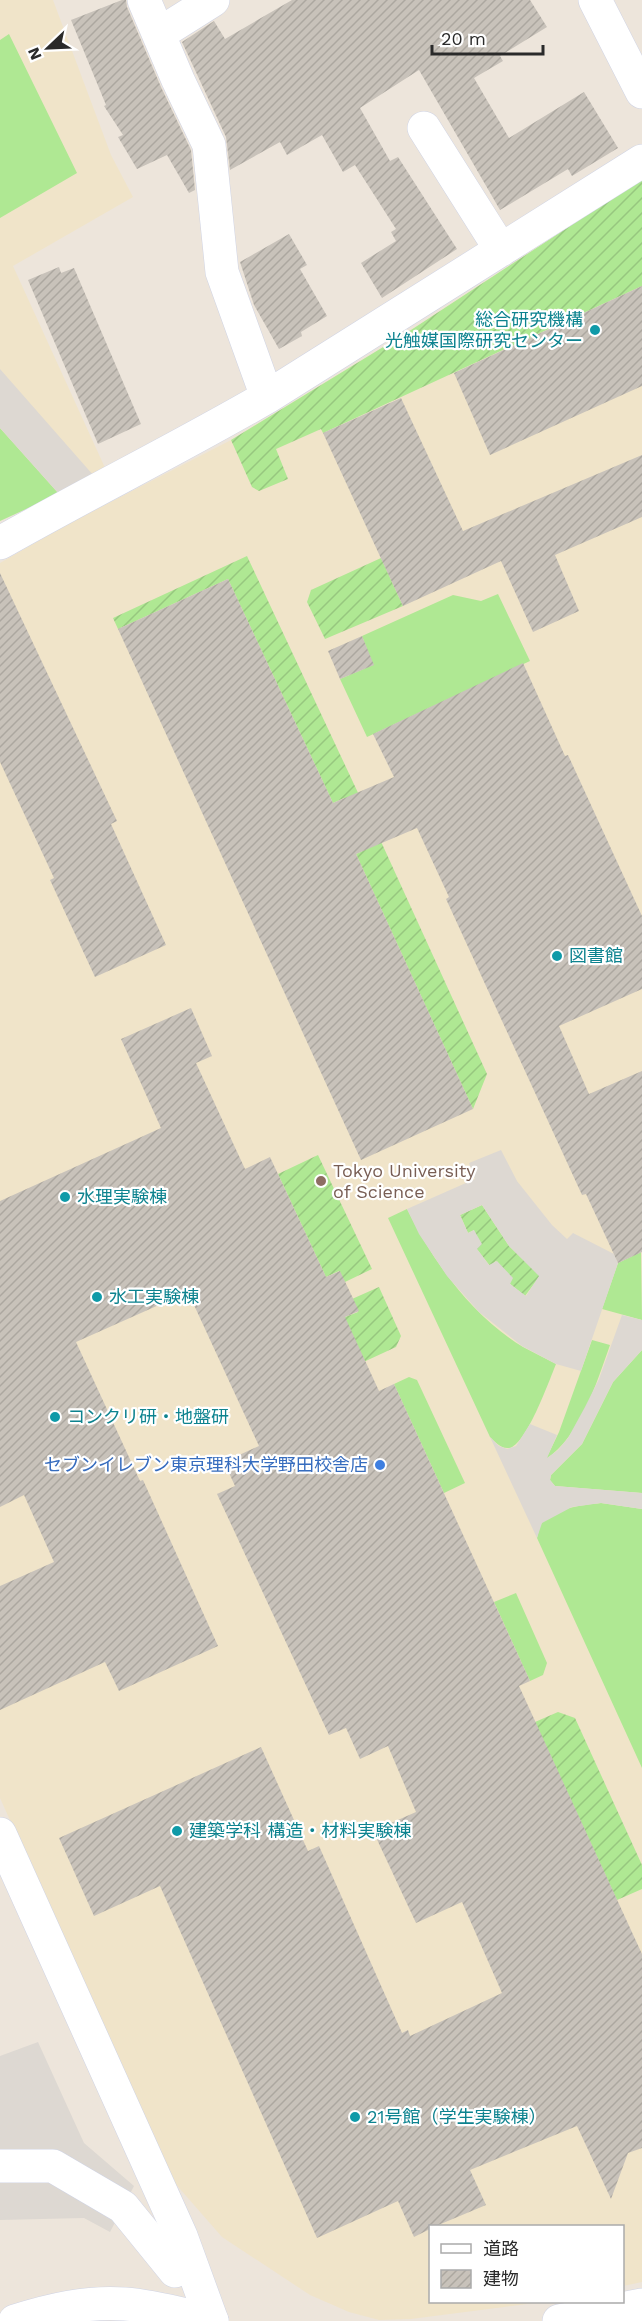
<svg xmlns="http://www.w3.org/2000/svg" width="642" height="2321" font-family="'Work Sans','Noto Sans JP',sans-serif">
<defs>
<pattern id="garden-furrows" width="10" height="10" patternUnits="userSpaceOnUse" patternTransform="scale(1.5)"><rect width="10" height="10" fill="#afe893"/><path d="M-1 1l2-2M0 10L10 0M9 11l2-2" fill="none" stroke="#97c77f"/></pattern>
<pattern id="building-hatch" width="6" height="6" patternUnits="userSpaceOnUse" patternTransform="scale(1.5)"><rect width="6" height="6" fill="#c8c2ba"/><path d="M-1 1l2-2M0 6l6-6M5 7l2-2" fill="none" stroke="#aca7a0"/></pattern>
</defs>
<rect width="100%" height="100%" fill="#ede5db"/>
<path fill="#f0e4c9" d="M0 0H53L111 155 133 197 13 266 106 470 0 521Z
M642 179V2282L623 2286 622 2226H430V2302H542L411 2319 379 2320 349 2312 310 2295 222 2237 173 2181 0 1798V563L68 524 231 440 411 330Z"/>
<path fill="#afe893" d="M9 34 77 173 0 218V40Z
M0 428 59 494 0 521Z
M498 594 530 661 367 737 340 679 373 665 362 636 453 595 481 601Z
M407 1209C433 1262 472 1316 523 1347 534 1353 545 1358 556 1364 549 1381 526 1446 509 1448 501 1449 495 1442 490 1437L388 1218Z
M641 1252 642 1320 602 1309 618 1263Z
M592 1340 610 1345C597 1382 580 1437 546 1459L559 1432Z
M642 1350V1493L555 1486 550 1480 551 1475 582 1444 613 1382Z
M409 1377 417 1380 465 1483 444 1493 394 1384Z
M601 1503 642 1509V1768L537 1538C538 1534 539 1528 541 1524 551 1508 584 1505 601 1503Z
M516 1593 547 1663 543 1675 530 1681 494 1602Z"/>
<path fill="url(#garden-furrows)" d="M642 179V286L323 433 321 429 276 449 288 479 259 491 252 487 231 440 411 330Z
M247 556 360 797 347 803 344 798 333 803 228 579 118 629 113 618Z
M381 558 403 606 325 639 307 602 311 590Z
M378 835 487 1074 473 1109 356 854 367 849Z
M318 1155 372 1269 345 1282 339 1271 326 1277 278 1174Z
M482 1205 509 1246 540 1276 525 1296 509 1283 496 1261 490 1266 476 1248 474 1230 468 1233 460 1215Z
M379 1287 401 1336 396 1347 316 1384 345 1317 358 1312 352 1299Z
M558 1712 575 1718 642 1865V1889L617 1900 535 1722Z"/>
<path fill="#ddd8d2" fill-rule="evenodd" d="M0 369 94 476 59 494 0 428Z
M501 1150 517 1181 552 1225 567 1239 573 1233 614 1254 618 1263 581 1371 556 1364 522 1346 479 1312 447 1276 419 1234 407 1209 475 1179 469 1163ZM482 1205 509 1246 539 1276 526 1296 510 1284 513 1278 497 1261 489 1265 477 1249 482 1244 474 1230 468 1233 460 1215Z
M622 1315 642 1320V1350L613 1382 582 1444 551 1475 550 1480 555 1486 642 1493V1509L601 1503 572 1507 542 1523 537 1538 490 1437 499 1446 507 1449 516 1446 530 1424 557 1435 547 1458 558 1450 568 1438 585 1407 599 1379Z
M38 2042 84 2143 134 2186 110 2232 84 2218 0 2220V2056Z"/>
<path fill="url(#building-hatch)" d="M122 0H126L127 7 161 87 191 150 195 190 189 193 167 155 137 169 118 137 123 135 104 106 106 105 71 20Z
M292 0H530L547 27 500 56 503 61 474 78 509 138 584 92 618 148 572 176 568 169 500 210 419 70 363 106 360 108 390 161 398 157 457 249 382 298 361 263 396 241 391 232 396 229 355 165 343 172 322 135 287 155 280 142 230 170 226 137 182 42 214 21 225 39Z
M289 234 307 265 300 269 327 316 301 332 302 336 279 349 254 305 240 262Z
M59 267 61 273 74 268 141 424 98 444 28 280Z
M642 286V386L490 455 454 373Z
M401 398 463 531 642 455V517L555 555 579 611 533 632 501 561 403 606 323 433Z
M0 573 117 821 111 824 166 945 95 977 50 880 54 878 0 762Z
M228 579 333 803 394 777 373 734 523 663 565 756 568 755 642 916V989L559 1026 589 1094 642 1071V1252L618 1263 586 1194 582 1195 446 899 449 897 417 828 356 854 473 1109 361 1160 118 629Z
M362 636 374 665 340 679 328 651Z
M191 1008 212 1056 196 1063 245 1169 270 1157 326 1277 340 1271 359 1311 345 1317 379 1391 394 1384 530 1681 519 1686 642 1954V2148L628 2153 611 2199 577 2126 470 2170 486 2205 436 2226H430V2229L414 2237 398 2201 317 2238 160 1886 94 1916 59 1838 261 1747 308 1851 319 1846 402 2033 408 2030 410 2036 502 1993 462 1902 416 1923 373 1831 416 1812 388 1746 360 1759 346 1728 329 1735 217 1494 235 1486 224 1462 259 1446 188 1292 76 1342 140 1481 143 1480 218 1646 119 1691 105 1662 0 1710V1586L54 1562 24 1495 0 1507V1201L161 1128 121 1039Z"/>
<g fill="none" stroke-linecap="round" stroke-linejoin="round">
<g stroke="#d0d4e4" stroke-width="34">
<path id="pedestrian" d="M0 2166H53L123 2207 175 2271"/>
</g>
<g stroke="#d0d4e4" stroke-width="34">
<path id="minor" d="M144 0 178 80 209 145 222 272 267 397
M595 0 642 92
M159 34 213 0
M424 128 501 250
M0 543C88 493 179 448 267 397L642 161
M0 1834 181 2236 212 2321"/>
</g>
<g stroke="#d0d4e4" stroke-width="34">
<path id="tertiary" d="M15 2321C50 2310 87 2301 125 2304 154 2306 184 2315 212 2321
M559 2321 642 2305"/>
</g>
<use href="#pedestrian" stroke="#fff" stroke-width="33"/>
<use href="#minor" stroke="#fff" stroke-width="33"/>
<use href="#tertiary" stroke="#fff" stroke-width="33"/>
</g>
<g fill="#0f9aa8" stroke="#fff" stroke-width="2">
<circle cx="595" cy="330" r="6"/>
<circle cx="557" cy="956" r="6"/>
<circle cx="65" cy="1197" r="6"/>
<circle cx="97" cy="1297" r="6"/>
<circle cx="55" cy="1417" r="6"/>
<circle cx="177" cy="1831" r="6"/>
<circle cx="355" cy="2117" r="6"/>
</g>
<circle fill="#8d6e63" stroke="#fff" stroke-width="2" cx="321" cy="1181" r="6"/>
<circle fill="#3f7fe0" stroke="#fff" stroke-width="2" cx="380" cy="1465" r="6"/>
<g text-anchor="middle" stroke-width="4.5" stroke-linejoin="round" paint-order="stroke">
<g font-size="18" fill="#0d838f" stroke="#fff" text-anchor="start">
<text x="583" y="326" text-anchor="end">総合研究機構<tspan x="583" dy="21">光触媒国際研究センター</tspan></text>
<text x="569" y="962">図書館</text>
<text x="77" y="1203">水理実験棟</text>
<text x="109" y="1303">水工実験棟</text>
<text x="67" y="1423">コンクリ研・地盤研</text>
<text x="189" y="1837">建築学科 構造・材料実験棟</text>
<text x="367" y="2123">21号館（学生実験棟）</text>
</g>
<g font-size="18" fill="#785e54" stroke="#fff" text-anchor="start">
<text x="333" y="1177">Tokyo University<tspan x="333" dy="21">of Science</tspan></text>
</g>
<g font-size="18" fill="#366cbe" stroke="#fff" text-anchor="end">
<text x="368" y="1471">セブンイレブン東京理科大学野田校舎店</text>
</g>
</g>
<rect x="429" y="2225" width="195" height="78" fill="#ffffff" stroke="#aaaaaa" stroke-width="1.5"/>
<rect x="441" y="2244" width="30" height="9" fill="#ffffff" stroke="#aaaaaa" stroke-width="1.5"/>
<text x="483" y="2255" font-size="18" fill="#2a2a2a">道路</text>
<rect x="441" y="2270" width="30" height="18" fill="url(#building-hatch)" stroke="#aaaaaa" stroke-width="1.5"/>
<text x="483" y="2285" font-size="18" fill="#2a2a2a">建物</text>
<g transform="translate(48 48) rotate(247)" stroke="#ffffff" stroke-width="4.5" paint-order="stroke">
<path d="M0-4.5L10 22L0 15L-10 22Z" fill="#2a2a2a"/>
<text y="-9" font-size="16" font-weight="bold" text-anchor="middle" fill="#2a2a2a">N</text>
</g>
<path d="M432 45v9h111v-9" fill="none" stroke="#2a2a2a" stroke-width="3"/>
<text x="441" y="45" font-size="18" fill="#2a2a2a" stroke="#ffffff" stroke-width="4.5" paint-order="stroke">20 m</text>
</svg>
